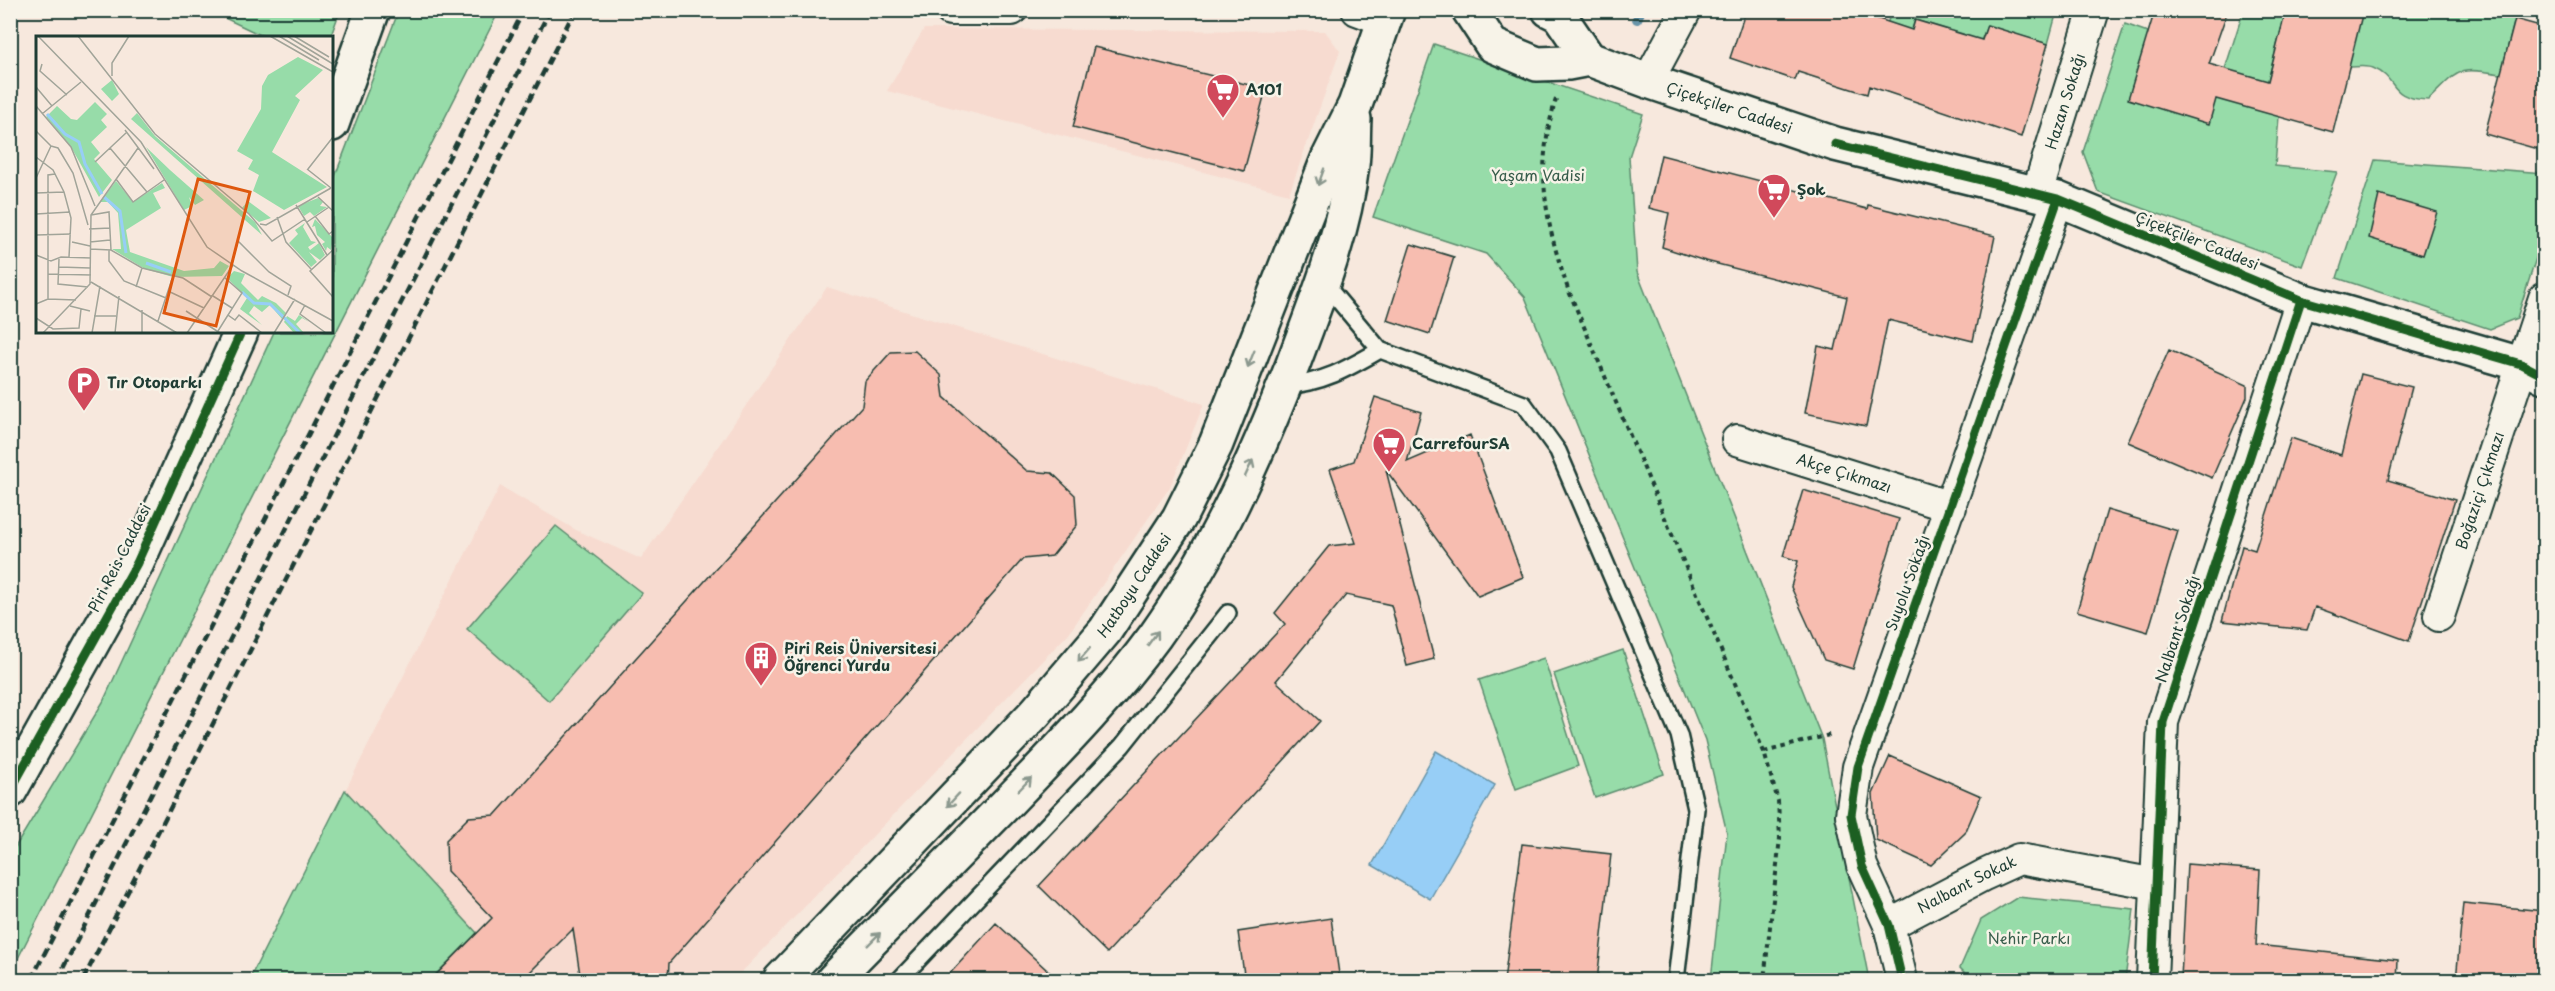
<svg xmlns="http://www.w3.org/2000/svg" width="2555" height="991" font-family="'Playpen Sans',sans-serif">
<rect width="100%" height="100%" fill="#f7e8dd"/>
<filter id="ink" filterUnits="userSpaceOnUse"><feTurbulence type="fractalNoise" baseFrequency=".0167" numOctaves="2"/><feDisplacementMap in="SourceGraphic" scale="12" xChannelSelector="R" yChannelSelector="G"/><feConvolveMatrix kernelMatrix="1 2 1 2 8 2 1 2 1" color-interpolation-filters="sRGB"/></filter>
<g filter="url(#ink)">
<path fill="#f7dbd0" d="M924 29 1325 31 1340 51 1289 194 887 91Z
M827 287 1204 404 1170 487 1069 633 734 980H249L500 486 576 530 641 559Z"/>
<path fill="#97dca9" stroke="#5b8c6e" stroke-width="1.5" d="M399 10 499 11 11 972V854L103 702 274 332H332V184Z
M210 11H340L330 38 265 37Z
M1891 11H2057L2048 44 1987 26 1978 48 1963 34 1915 20 1891 93 1869 85Z
M2240 11H2286L2260 111 2279 116 2275 166 2337 172 2302 266 2098 192 2083 152 2125 24 2193 48 2192 60 2225 69 2243 12Z
M2345 11H2517L2501 74C2455 66 2460 70 2428 100 2386 98 2400 79 2373 68 2366 65 2356 67 2349 67Z
M1434 44 1643 114 1629 157 1637 272 1822 739 1869 980H1711L1727 833 1705 740 1525 297 1486 254 1373 217Z
M2375 160 2544 173V233L2517 318 2490 329 2337 278Z
M556 526 642 593 549 701 467 629Z
M1623 650 1664 774 1595 798 1554 674Z
M1544 658 1578 766 1516 789 1479 680Z
M345 790 477 933 430 980H249Z
M2018 897 2134 909 2125 980H1972L1960 968 1981 920Z"/>
<path fill="#97cef6" stroke="#6794a8" stroke-width="1.5" d="M1436 751 1495 785 1430 899 1372 865Z"/>
<g fill="none" stroke-linecap="round" stroke-linejoin="round">
<path stroke="#6794a8" stroke-width="10" d="M1637 19 1641 10"/>
</g>
<path fill="#f7bdb0" stroke="#1f3d34" stroke-width="1.5" d="M1746 10H1852L1912 30 1915 20 1982 40 1987 25 2048 44 2021 137 1869 86 1867 94 1798 72 1795 80 1730 58Z
M2155 10H2228L2209 64 2268 81 2286 10H2345L2362 15 2333 132 2216 99 2209 124 2128 99Z
M2515 19 2544 27V151L2485 134Z
M1094 47 1266 89 1244 171 1073 127Z
M1661 155 1867 209 1868 205 1995 236 1973 341 1888 320 1866 426 1805 413 1818 346 1835 350 1847 297 1702 260 1662 247 1669 213 1649 208Z
M2379 195 2437 212 2423 255 2369 238Z
M1411 244 1454 257 1430 334 1387 320Z
M2169 350 2247 385V397L2212 478 2128 442Z
M915 351 941 375 944 397 1027 471 1052 473 1075 495 1077 525 1052 556 1023 559 669 963 668 981H581L573 929 521 981H430L492 918 447 871 446 840 469 817 495 815 862 406 865 381 891 352Z
M2361 374 2412 387 2388 480 2455 500 2409 641 2315 607 2307 630 2222 621 2242 546 2255 550 2291 438 2341 455Z
M1375 397 1421 412 1407 462 1470 435 1523 577 1478 596 1386 470 1434 659 1407 666 1391 605 1346 595 1276 681 1320 721 1107 953 1039 886 1285 624 1275 613 1329 546 1356 543 1330 469 1354 461Z
M1803 490 1899 519 1853 669 1824 660 1791 587 1798 561 1783 556Z
M2107 510 2178 531 2148 632 2077 611Z
M1890 756 1981 796 1965 833 1931 865 1876 840 1873 794Z
M1522 844 1611 854 1597 981H1504Z
M2187 864 2260 870 2256 945 2398 960 2397 981H2223L2181 978Z
M2463 903 2544 911V981H2456Z
M1331 918 1340 981H1245L1238 932Z
M996 923 1059 981H943Z"/>
<g fill="none" stroke-linecap="round" stroke-linejoin="round">
<g stroke="#1f3d34" stroke-width="20">
<path id="service" d="M1324 283 1380 350 1524 404 1558 451 1679 735 1696 809 1676 980
M1284 386C1323 383 1347 369 1380 350
M899 980 1122 746 1228 613"/>
</g>
<g stroke="#1f3d34" stroke-width="34">
<g id="minor">
<path d="M950 10H1012"/>
<path d="M1357 10 1384 20"/>
<path d="M1648 81 1686 10"/>
<path id="s1" d="M2037 193 2094 10"/>
<path id="s2" d="M1737 440 1951 507"/>
<path id="s3" d="M2439 616 2544 298"/>
<path id="s4" d="M1889 925 1984 875 2019 859 2156 884"/>
<path d="M1902 980 1889 925 1862 866 1851 815 1858 767 2058 199"/>
<path d="M2152 980 2163 722 2301 300"/>
</g>
</g>
<g stroke="#1f3d34" stroke-width="38">
<g id="tertiary">
<path d="M1469 10 1492 45 1537 64 1568 63 1589 59"/>
<path id="s5" d="M1549 10 1559 15 1589 59 1648 81 1835 144 2058 199 2301 300 2521 364 2544 376"/>
<path d="M332 124 373 10"/>
<path d="M10 791 137 563 241 332"/>
</g>
</g>
<g stroke="#1f3d34" stroke-width="38">
<g id="primary">
<path id="s6" d="M780 980 1036 712 1105 631 1179 518 1216 444 1328 159 1355 105 1388 10"/>
<path d="M833 980C891 921 949 862 1007 803 1059 749 1111 696 1155 636 1214 553 1256 458 1293 364 1317 300 1344 234 1352 165 1354 150 1353 134 1354 119"/>
</g>
</g>
<path stroke="#1f3d34" stroke-width="4" stroke-dasharray="4.5 4.5" stroke-linecap="butt" d="M1556 99C1534 169 1545 222 1568 289L1764 752 1778 801 1780 838 1764 980
M1764 752 1833 734"/>
<use href="#service" stroke="#f7f3e8" stroke-width="15"/>
<use href="#minor" stroke="#f7f3e8" stroke-width="30"/>
<use href="#tertiary" stroke="#f7f3e8" stroke-width="33"/>
<use href="#primary" stroke="#f7f3e8" stroke-width="33"/>
<path stroke="#1f3d34" stroke-width="4.5" stroke-dasharray="9 4.5" stroke-linecap="butt" d="M31 980 524 10
M57 980 550 10
M83 980 575 10"/>
<g stroke="#f7f3e8" stroke-width="13">
<path id="cycleway" d="M1835 144 2058 199 2301 300 2521 364 2544 376
M10 791 137 563 241 332
M1902 980 1889 925 1862 866 1851 815 1858 767 2058 199
M2152 980 2163 722 2301 300"/>
</g>
<use href="#cycleway" stroke="#1b5e20" stroke-width="9"/>
</g>
<defs><path id="oneway-shaft" d="M-6 0H5M1.5-3L5.5 0L1.5 3" fill="none" stroke-width="1.6" stroke-linecap="round" stroke-linejoin="round" transform="scale(1.5)"/></defs>
<g stroke="#8b988e">
<use href="#oneway-shaft" transform="translate(1321 177) rotate(110)"/>
<use href="#oneway-shaft" transform="translate(1251 359) rotate(112)"/>
<use href="#oneway-shaft" transform="translate(1249 468) rotate(-65)"/>
<use href="#oneway-shaft" transform="translate(1153 638) rotate(-54)"/>
<use href="#oneway-shaft" transform="translate(1084 655) rotate(130)"/>
<use href="#oneway-shaft" transform="translate(1025 784) rotate(-46)"/>
<use href="#oneway-shaft" transform="translate(953 800) rotate(133)"/>
<use href="#oneway-shaft" transform="translate(874 939) rotate(-45)"/>
</g>
</g>
<defs>
<g id="supermarket-pin" transform="scale(1.725)"><path d="M0 17L-7.5 6A9.5 9.5 0 1 1 7.5 6Z" fill="#d1495b" stroke="#f7f3e8"/><path d="M-6-5.5h2.5l.6 2H6L4.5 2H-2.5L-4.4-4H-6ZM-1.5 3.2a1.3 1.3 0 1 0 .1 0ZM3 3.2a1.3 1.3 0 1 0 .1 0Z" fill="#fff"/></g>
<g id="parking-pin" transform="scale(1.725)"><path d="M0 17L-7.5 6A9.5 9.5 0 1 1 7.5 6Z" fill="#d1495b" stroke="#f7f3e8"/><path d="M-3.5-5.5H1a3.5 3.5 0 0 1 0 7H-1V5.5H-3.5ZM-1-3.4V-.6H.8a1.4 1.4 0 0 0 0-2.8Z" fill="#fff"/></g>
<g id="building-pin" transform="scale(1.725)"><path d="M0 17L-7.5 6A9.5 9.5 0 1 1 7.5 6Z" fill="#d1495b" stroke="#f7f3e8"/><path d="M-4-6H4V6H1V3H-1V6H-4ZM-2.5-4.3h1.7v1.8h-1.7ZM.8-4.3h1.7v1.8H.8ZM-2.5-1h1.7V.8h-1.7ZM.8-1h1.7V.8H.8Z" fill="#fff"/></g>
</defs>
<g fill-rule="evenodd">
<use href="#supermarket-pin" x="1223" y="90"/>
<use href="#supermarket-pin" x="1774" y="190"/>
<use href="#parking-pin" x="84" y="383"/>
<use href="#supermarket-pin" x="1389" y="444"/>
<use href="#building-pin" x="761" y="658"/>
</g>
<g text-anchor="middle" stroke-width="5" stroke-linejoin="round" paint-order="stroke">
<g font-size="15" font-weight="bold" fill="#1f3d34" stroke="#f7f3e8" text-anchor="start">
<text x="1246" y="95">A101</text>
<text x="1797" y="195">Şok</text>
<text x="107" y="388">Tır Otoparkı</text>
<text x="1412" y="449">CarrefourSA</text>
<text x="784" y="654">Piri Reis Üniversitesi<tspan x="784" dy="17">Öğrenci Yurdu</tspan></text>
</g>
<g font-size="15" fill="#1f3d34" stroke="#f7f3e8">
<text dy="5" stroke="none"><textPath href="#s1" startOffset="96">Hazan Sokağı</textPath></text>
<text dy="5" stroke="none"><textPath href="#s5" startOffset="213">Çiçekçiler Caddesi</textPath></text>
<text transform="translate(2197 241) rotate(22)" y="5">Çiçekçiler Caddesi</text>
<text dy="5" stroke="none"><textPath href="#s2" startOffset="112">Akçe Çıkmazı</textPath></text>
<text dy="5" stroke="none"><textPath href="#s3" startOffset="132">Boğaziçi Çıkmazı</textPath></text>
<text transform="translate(120 558) rotate(-63)" y="5">Piri Reis Caddesi</text>
<text transform="translate(1908 583) rotate(-70)" y="5">Suyolu Sokağı</text>
<text dy="5" stroke="none"><textPath href="#s6" startOffset="531">Hatboyu Caddesi</textPath></text>
<text transform="translate(2178 629) rotate(-72)" y="5">Nalbant Sokağı</text>
<text dy="5" stroke="none"><textPath href="#s4" startOffset="88">Nalbant Sokak</textPath></text>
</g>
<g font-size="15" fill="#375d4b" stroke="#f7f3e8">
<text x="1538" y="181">Yaşam Vadisi</text>
<text x="2029" y="944">Nehir Parkı</text>
</g>
</g>
<g transform="translate(36 36)">
<rect width="297" height="297" fill="#f7e8dd"/>
<path d="M262 21 287 34 259 60 264 64 236 116 291 151 248 174 217 155 223 139 212 133 217 124 201 115 225 73 226 50 232 39ZM76 44 83 58 76 65 65 53ZM59 66 71 78 65 84 71 91 55 106 64 117 58 123 76 144 63 161 35 111 10 81 21 70 35 83 41 84ZM101 77 119 100 219 186 226 199 95 83ZM110 111 134 134 168 164 159 169 153 161 156 170 148 174ZM80 145 97 166 126 147 129 152 117 157 125 172 90 194 94 216 148 235 178 232 184 225 193 230 186 240 137 241 109 233 76 213H85L82 177 72 166H64ZM282 162 287 166 284 170 291 171 278 180 274 176 268 180 262 170ZM212 165 235 182 223 186 206 172ZM279 183 297 202 295 214 291 211 290 215 286 208 289 206 281 199 279 190 276 191ZM269 187 267 191 275 205 280 206 272 211 274 214 283 207 289 219 284 224 273 216 281 226 275 231 253 207 262 198 259 194ZM198 235 209 238 205 247 222 264 226 260 240 267 250 277 246 283 234 269 226 276 218 270 213 277 226 289 204 273 211 262 191 242ZM263 279 273 286 266 282 260 288 268 297H258L248 286 251 280 259 285Z" fill="#97dca9"/>
<path fill="none" stroke="#97cef6" stroke-width="3" d="M11 78 29 98 43 106 49 128 66 158M68 161 84 175 90 217M110 227 135 236M206 256 218 267 234 268 264 297"/>
<path fill="none" stroke="#a1a499" stroke-width="1.5" d="M2 0 105 106 171 211 206 235 297 285M42 0 119 98 213 178 236 205 269 183M234 0 297 36M243 0 283 24M251 0 297 28M258 0 293 21M6 28 4 35 31 59M76 40V27L93 0M0 51 16 70M0 70 35 111 59 170M6 78 45 46M89 94 118 133M0 95 15 110M15 110 22 112 37 137 52 189M74 112 111 156M0 121 17 134 28 156 35 182 33 221M59 126 91 96M271 133 295 152M272 133 297 101M0 142 15 110M80 143 97 166 128 144M0 157 28 156M282 161 297 175M260 169 291 219M0 178 34 176M55 179 73 176 75 214M279 180 293 198 297 195M241 181 250 206 275 233M271 186 293 171M224 188 230 189 295 152M53 193 74 192M0 199 35 198M36 206 54 210M54 206 74 204M54 213 75 214 106 232 147 242 176 261M73 214V225L88 245 130 262M297 214 274 235 297 261M0 219 15 225 25 221 55 222M23 223 22 248 52 251M196 227 202 205 233 236 255 250 252 259M23 231 54 232M12 238 55 239M188 241 206 257 192 279 199 284 203 279 226 297M55 246 141 297M100 251 106 232M132 255 168 272M177 260 196 272M12 263V139L19 138M0 268 12 263 40 264M269 269 264 278 290 297M34 270 54 275M150 275 184 297M58 280H80M0 282 17 293 43 292 45 273M122 285 136 243M182 295 192 279M7 297 54 248 55 179 102 112M56 297 64 250M79 297 83 260M106 297V274M151 297 197 229M238 297 259 263"/>
<path fill="#de580e" fill-opacity="0.15" stroke="#de580e" stroke-width="3" d="M162 143 214 156 180 290 128 277Z"/>
<rect width="297" height="297" fill="none" stroke="#1f3d34" stroke-width="3"/>
</g>
<rect width="2555" height="991" fill="none" stroke="#f7f3e8" stroke-width="36"/>
<rect x="18" y="18" width="2519" height="955" fill="none" stroke="#1f3d34" stroke-width="2" filter="url(#ink)"/>
</svg>
